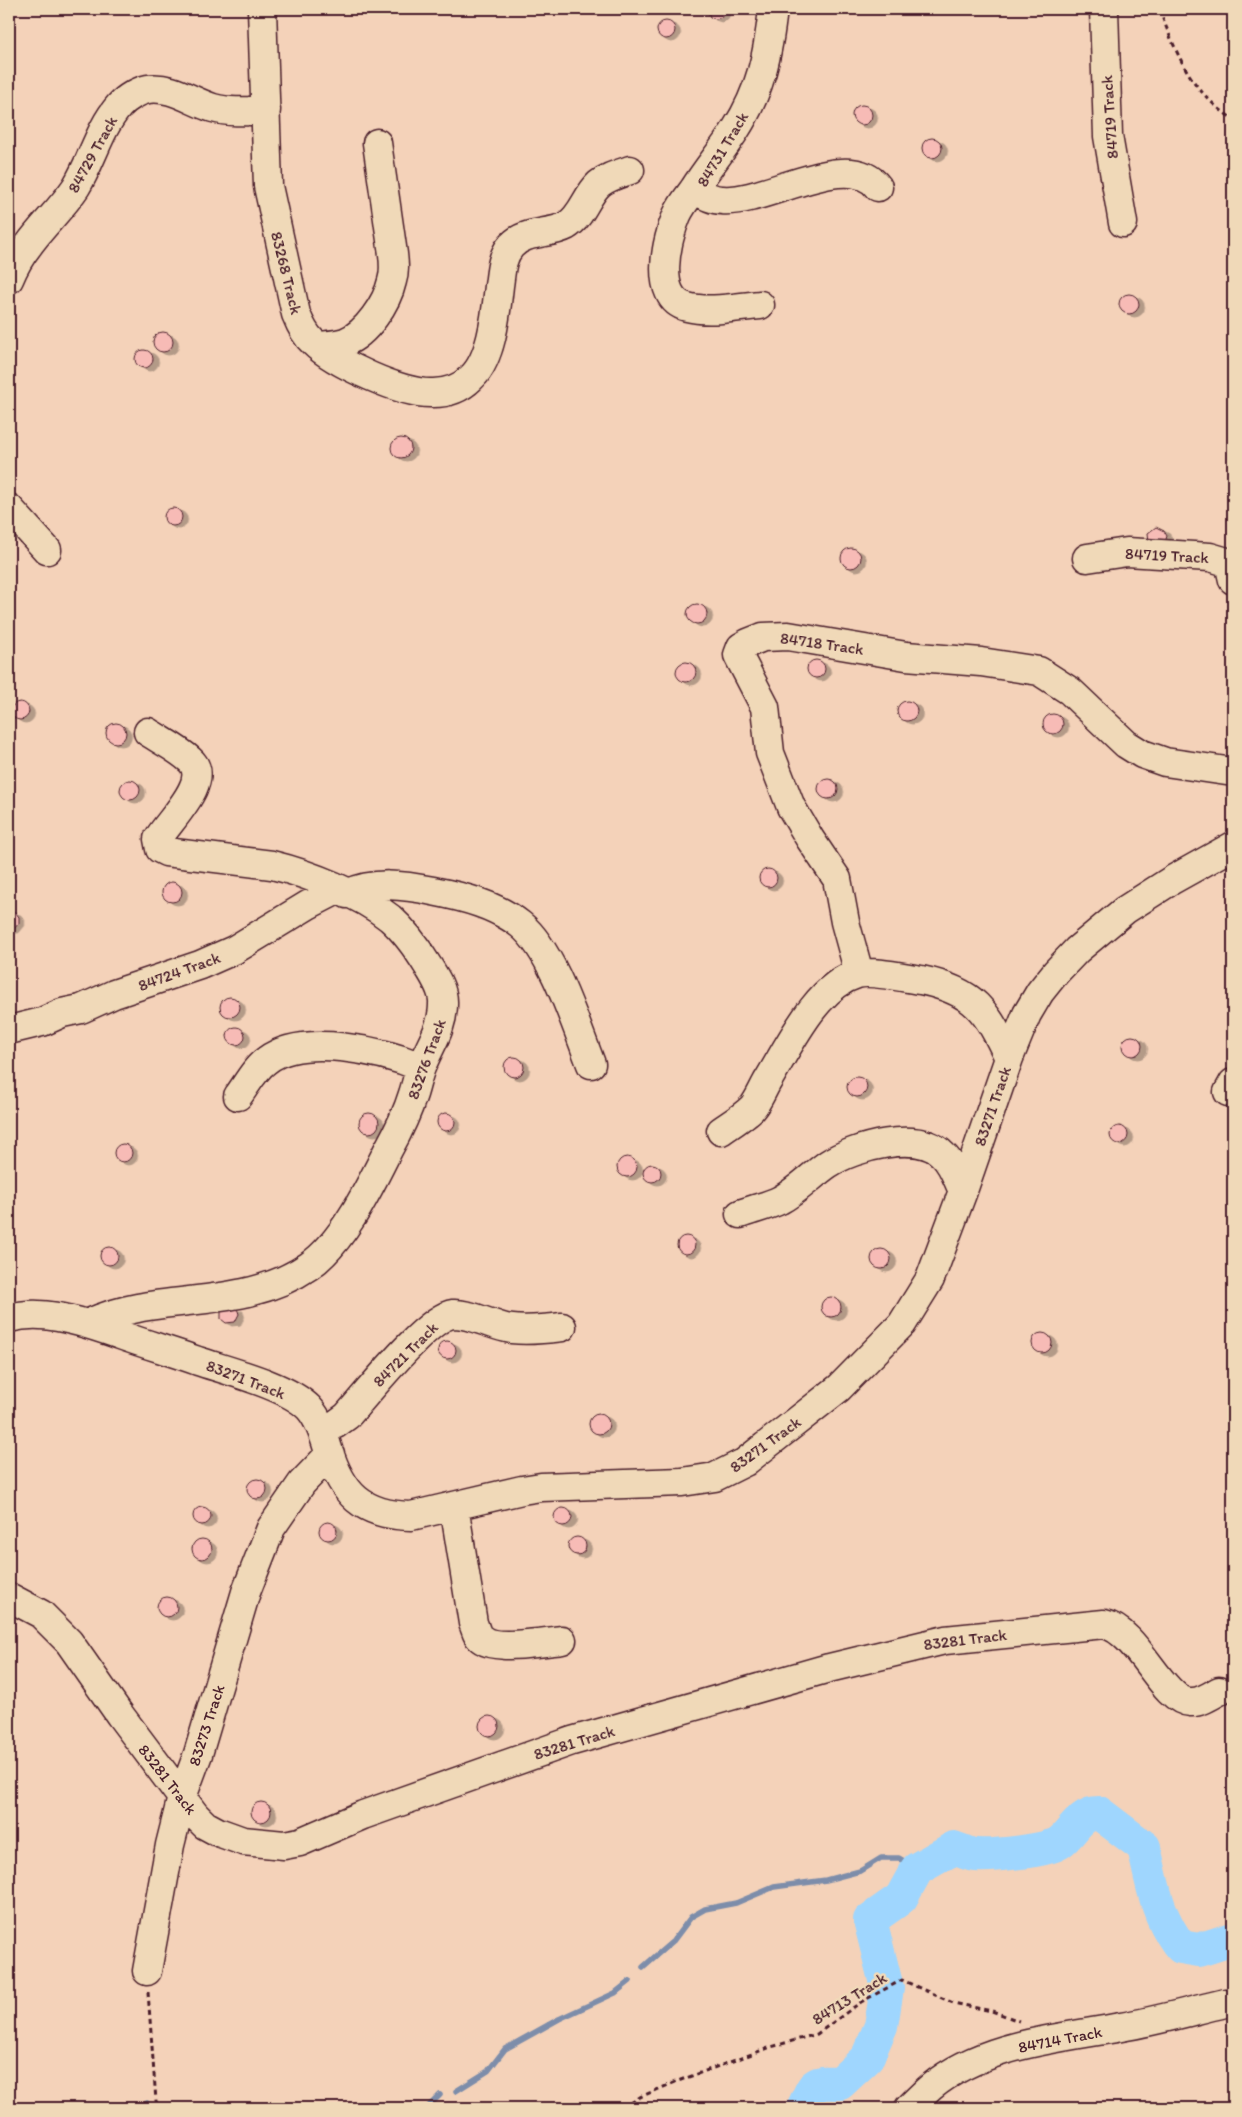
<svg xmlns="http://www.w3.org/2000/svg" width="1242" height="2117" font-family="Itim,sans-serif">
<defs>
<filter id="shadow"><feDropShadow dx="5.5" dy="3" stdDeviation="0" flood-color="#0004"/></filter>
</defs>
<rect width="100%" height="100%" fill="#f4d2b9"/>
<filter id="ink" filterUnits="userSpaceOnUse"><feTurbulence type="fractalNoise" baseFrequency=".02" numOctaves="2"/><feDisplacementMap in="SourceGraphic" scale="10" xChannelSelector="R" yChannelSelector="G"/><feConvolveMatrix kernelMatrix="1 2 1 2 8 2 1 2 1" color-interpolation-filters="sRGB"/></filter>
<g filter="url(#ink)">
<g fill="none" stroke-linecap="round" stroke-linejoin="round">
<path stroke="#7d8daa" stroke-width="5.5" d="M643 1967 673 1941 691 1917 705 1909 736 1903 774 1887 826 1880 860 1871 881 1858H899L917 1869
M456 2091 488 2071 505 2049 559 2019 615 1993 630 1981
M147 2103 149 2108
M427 2108 440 2095"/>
<path stroke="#9fd6fe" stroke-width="34" d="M803 2108C816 2083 810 2082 840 2083L867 2058 881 2026 887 1988 870 1920 901 1898 917 1869 954 1848C961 1850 969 1855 976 1855 992 1856 1049 1851 1060 1842 1074 1832 1079 1813 1099 1813L1144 1847C1152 1882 1157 1918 1181 1947L1199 1950 1233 1939"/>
</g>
<path fill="#f7bbb6" stroke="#4a1f2b" filter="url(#shadow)" d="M707 9H726L722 17 716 19 710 17Z
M657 30a9 9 0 1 1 18 0a9 9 0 1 1-18 0Z
M852 115a10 10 0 1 1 20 0a10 10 0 1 1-20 0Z
M922 148a10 10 0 1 1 20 0a10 10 0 1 1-20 0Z
M1119 304a10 10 0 1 1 20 0a10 10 0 1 1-20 0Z
M153 342a10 10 0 1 1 20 0a10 10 0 1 1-20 0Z
M135 359a9 9 0 1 1 18 0a9 9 0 1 1-18 0Z
M391 448a10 10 0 1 1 20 0a10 10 0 1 1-20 0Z
M164 517a9 9 0 1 1 18 0a9 9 0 1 1-18 0Z
M1156 527 1164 531 1167 536 1165 542H1149L1148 533Z
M841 558a10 10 0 1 1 20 0a10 10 0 1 1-20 0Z
M687 614a10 10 0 1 1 20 0a10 10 0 1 1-20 0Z
M807 669a9 9 0 1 1 18 0a9 9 0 1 1-18 0Z
M676 672a10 10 0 1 1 20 0a10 10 0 1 1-20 0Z
M897 711a10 10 0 1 1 20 0a10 10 0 1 1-20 0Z
M11 711a9 9 0 1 1 18 0a9 9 0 1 1-18 0Z
M1043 724a10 10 0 1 1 20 0a10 10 0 1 1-20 0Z
M106 733a10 10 0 1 1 20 0a10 10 0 1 1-20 0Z
M818 789a10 10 0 1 1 20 0a10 10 0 1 1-20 0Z
M120 790a10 10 0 1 1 20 0a10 10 0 1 1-20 0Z
M759 878a9 9 0 1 1 18 0a9 9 0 1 1-18 0Z
M162 892a10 10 0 1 1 20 0a10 10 0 1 1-20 0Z
M9 911 15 912 19 917V923L13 930H9Z
M220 1007a10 10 0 1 1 20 0a10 10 0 1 1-20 0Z
M227 1036a9 9 0 1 1 18 0a9 9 0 1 1-18 0Z
M1122 1046a10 10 0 1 1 20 0a10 10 0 1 1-20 0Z
M504 1067a10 10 0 1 1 20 0a10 10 0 1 1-20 0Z
M847 1087a10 10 0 1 1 20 0a10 10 0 1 1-20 0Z
M437 1122a9 9 0 1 1 18 0a9 9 0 1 1-18 0Z
M359 1123a10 10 0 1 1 20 0a10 10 0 1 1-20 0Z
M1110 1135a9 9 0 1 1 18 0a9 9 0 1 1-18 0Z
M114 1153a9 9 0 1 1 18 0a9 9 0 1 1-18 0Z
M617 1167a10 10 0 1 1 20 0a10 10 0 1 1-20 0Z
M643 1173a9 9 0 1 1 18 0a9 9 0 1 1-18 0Z
M677 1245a9 9 0 1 1 18 0a9 9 0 1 1-18 0Z
M100 1256a9 9 0 1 1 18 0a9 9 0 1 1-18 0Z
M871 1259a10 10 0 1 1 20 0a10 10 0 1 1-20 0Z
M821 1307a10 10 0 1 1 20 0a10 10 0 1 1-20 0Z
M237 1308 239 1314 235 1322 226 1323 221 1319V1310Z
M1032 1343a10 10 0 1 1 20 0a10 10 0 1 1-20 0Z
M438 1350a9 9 0 1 1 18 0a9 9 0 1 1-18 0Z
M589 1424a10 10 0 1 1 20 0a10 10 0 1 1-20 0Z
M247 1489a10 10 0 1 1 20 0a10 10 0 1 1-20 0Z
M193 1516a9 9 0 1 1 18 0a9 9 0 1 1-18 0Z
M554 1517a9 9 0 1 1 18 0a9 9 0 1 1-18 0Z
M319 1531a9 9 0 1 1 18 0a9 9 0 1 1-18 0Z
M568 1546a9 9 0 1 1 18 0a9 9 0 1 1-18 0Z
M192 1549a10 10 0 1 1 20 0a10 10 0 1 1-20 0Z
M157 1607a10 10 0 1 1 20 0a10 10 0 1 1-20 0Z
M479 1726a10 10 0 1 1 20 0a10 10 0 1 1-20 0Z
M251 1812a10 10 0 1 1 20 0a10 10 0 1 1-20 0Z"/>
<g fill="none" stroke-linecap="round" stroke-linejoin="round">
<g stroke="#4a1f2b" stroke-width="31">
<path id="minor" d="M262 9 268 186 296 314C300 324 305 335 313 342 334 363 404 395 433 393 447 393 461 388 471 378 492 359 496 313 499 286 501 273 501 257 511 246 525 230 549 235 566 226 582 217 586 196 599 184 607 177 619 174 630 170
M773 9C768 54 761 90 736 129 723 150 707 168 694 189 703 194 711 200 722 200 766 204 848 147 878 187
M1104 9 1108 136 1123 223
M694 189C688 197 681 206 677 215 667 238 652 298 687 307 710 313 736 307 760 305
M9 279C14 267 20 256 28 246 43 225 62 208 76 187 92 161 99 129 119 106 126 98 138 91 148 89 170 85 193 102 213 108 230 113 249 111 266 110
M318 346C327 345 336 345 345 342 366 334 387 303 392 281 395 272 394 263 393 254L377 143
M9 508 47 550
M1087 558 1127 552 1210 557 1227 562 1230 567 1233 580
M347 894C374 881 404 885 433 891 464 897 496 905 521 925 553 951 576 1026 591 1064
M859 973 845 922 837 879 810 839 791 807 770 753 765 707 738 655 741 647 748 643 763 637 788 636 906 656 981 662 1039 671 1070 691 1126 744 1142 754 1165 762 1233 772
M9 1030 42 1022 62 1013 81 1009 114 994 200 965 234 950 308 905 339 889
M1228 1092 1233 1083
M238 1096C247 1084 255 1068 267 1060 303 1033 383 1051 421 1067
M721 1131C731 1124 743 1117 752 1108 758 1101 762 1091 767 1082 788 1048 816 986 857 974 871 970 906 978 921 980 975 991 987 1011 1009 1058
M740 1214C753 1209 768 1206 780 1200 797 1191 812 1175 828 1164 854 1147 919 1129 943 1155 953 1164 957 1179 963 1191
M9 1318C24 1314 42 1314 58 1317 81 1321 101 1328 123 1336 148 1345 173 1352 198 1361 228 1371 288 1386 309 1408 319 1419 324 1435 328 1449 342 1494 362 1515 411 1516L522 1490 541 1487 682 1482 715 1477 745 1462 839 1388 902 1324 930 1279 963 1191 1009 1058 1027 1014 1040 992 1056 972 1077 950 1125 910 1172 880 1233 846
M89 1323C160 1290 241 1313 309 1266 343 1243 370 1186 388 1150 398 1132 407 1114 413 1094 416 1085 418 1074 422 1065 430 1045 443 1028 443 1004 444 991 435 977 428 966 417 948 406 932 390 918 360 894 309 874 272 865L166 852 160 849 158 839C169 820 213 780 190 760 178 749 162 741 148 732
M322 1429 336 1424 347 1416C367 1394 427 1317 453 1314 471 1313 494 1327 512 1329 529 1331 546 1329 562 1327
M454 1506 473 1623C476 1630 476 1636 483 1640 497 1650 544 1642 562 1640
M9 1597 41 1614 69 1642 120 1715 195 1815 205 1825 218 1832 243 1841 284 1845 300 1842 363 1815 572 1741 829 1668 945 1640 1104 1624C1138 1631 1162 1701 1190 1702 1200 1703 1210 1696 1219 1691
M147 1971 170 1845 182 1797 198 1754 246 1592 271 1528 302 1483 330 1454
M909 2108C916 2101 923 2094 931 2087 983 2044 1057 2039 1121 2027 1156 2021 1191 2011 1225 2003"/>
</g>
<path stroke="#4a1f2b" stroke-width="3" stroke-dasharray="5 4" stroke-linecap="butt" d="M1159 9C1177 54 1190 91 1233 119
M148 1992 156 2101 159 2108
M623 2108 640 2097 678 2081 771 2047 817 2034 861 2002 902 1980 953 2003 992 2011 1019 2021"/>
<use href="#minor" stroke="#f0d9b8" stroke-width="28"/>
</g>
</g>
<g text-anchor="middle" stroke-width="5" stroke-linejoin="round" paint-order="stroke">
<g font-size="16" fill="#4a1f2b" stroke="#f0d9b8">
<text transform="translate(1109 117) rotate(-94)" y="6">84719 Track</text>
<text transform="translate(722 149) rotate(-59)" y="6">84731 Track</text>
<text transform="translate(92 154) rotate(-61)" y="6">84729 Track</text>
<text transform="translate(287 273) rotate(76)" y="6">83268 Track</text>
<text transform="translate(1167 555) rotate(3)" y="6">84719 Track</text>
<text transform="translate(822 643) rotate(8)" y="6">84718 Track</text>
<text transform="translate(179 971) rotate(-20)" y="6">84724 Track</text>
<text transform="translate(426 1059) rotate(-70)" y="6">83276 Track</text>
<text transform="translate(992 1106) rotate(-71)" y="6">83271 Track</text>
<text transform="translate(405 1354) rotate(-45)" y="6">84721 Track</text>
<text transform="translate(246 1379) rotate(21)" y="6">83271 Track</text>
<text transform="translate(765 1444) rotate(-36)" y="6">83271 Track</text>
<text transform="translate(965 1639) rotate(-7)" y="6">83281 Track</text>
<text transform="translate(206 1725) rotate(-72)" y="6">83273 Track</text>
<text transform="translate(574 1742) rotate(-17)" y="6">83281 Track</text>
<text transform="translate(168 1779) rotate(52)" y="6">83281 Track</text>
<text transform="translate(849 1998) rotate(-32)" y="6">84713 Track</text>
<text transform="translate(1060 2039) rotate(-11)" y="6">84714 Track</text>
</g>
</g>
<rect width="1242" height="2117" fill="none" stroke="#f0d9b8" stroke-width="30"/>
<rect x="15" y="15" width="1212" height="2087" fill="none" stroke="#4a1f2b" stroke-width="2" filter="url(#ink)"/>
</svg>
